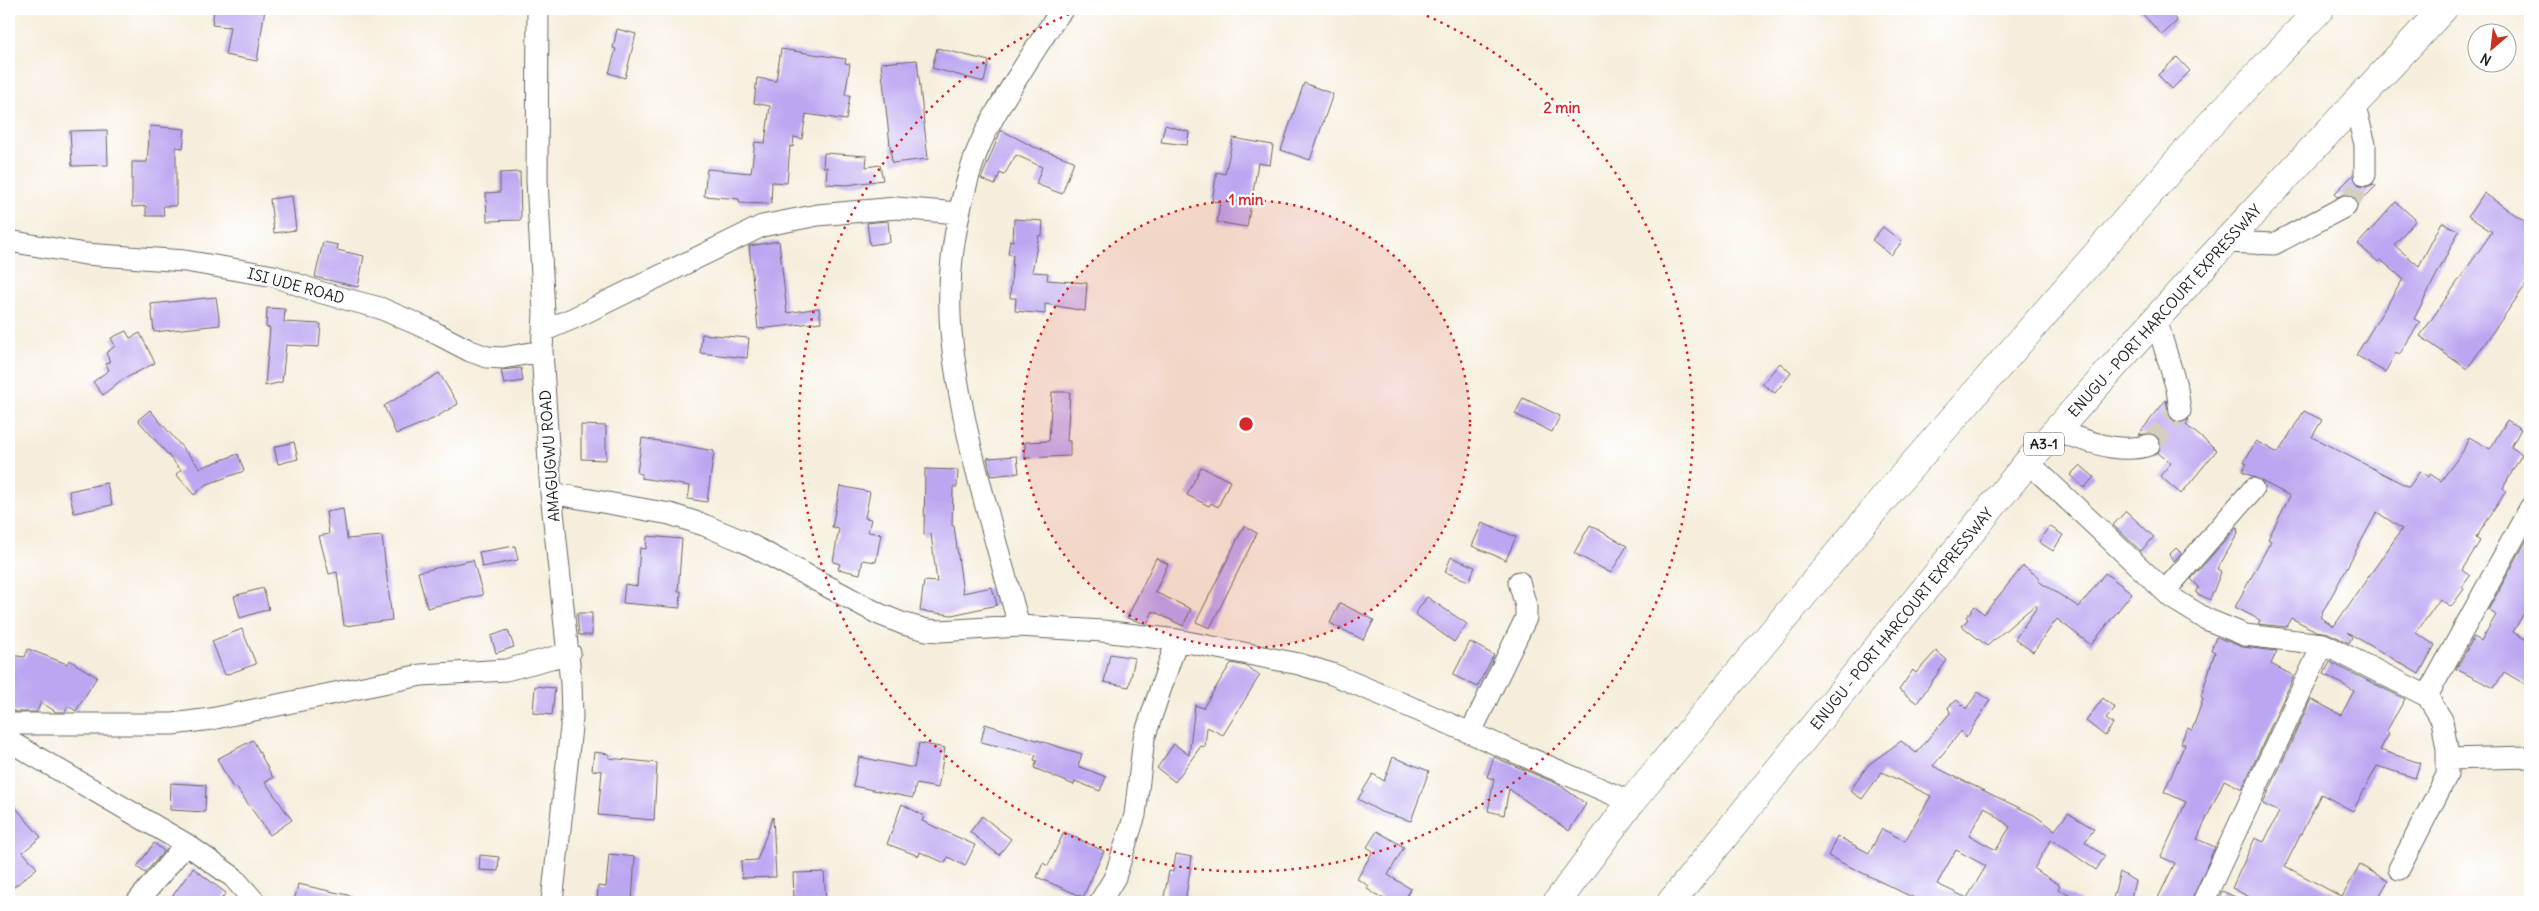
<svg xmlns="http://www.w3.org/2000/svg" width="2539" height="911" font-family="Delius,sans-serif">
<rect width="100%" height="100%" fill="#fff"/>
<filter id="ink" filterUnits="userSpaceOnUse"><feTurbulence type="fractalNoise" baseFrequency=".02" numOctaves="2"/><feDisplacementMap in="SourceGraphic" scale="10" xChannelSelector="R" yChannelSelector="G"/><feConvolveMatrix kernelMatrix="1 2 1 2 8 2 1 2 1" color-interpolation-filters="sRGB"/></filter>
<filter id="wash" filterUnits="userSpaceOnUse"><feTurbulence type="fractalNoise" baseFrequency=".0096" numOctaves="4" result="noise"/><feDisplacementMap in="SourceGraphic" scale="20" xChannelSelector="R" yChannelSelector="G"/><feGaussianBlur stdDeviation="1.12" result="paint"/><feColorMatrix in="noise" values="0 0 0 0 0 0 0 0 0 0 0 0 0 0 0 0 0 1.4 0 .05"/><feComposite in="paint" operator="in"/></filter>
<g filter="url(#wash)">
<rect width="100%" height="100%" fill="#f6eedc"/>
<g id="blocks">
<path fill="#bba7f1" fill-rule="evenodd" d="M214 9H265L257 61 225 55 230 27 212 25Z
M2138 9H2167L2177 21 2162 35Z
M617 29 636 34 625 78 609 73 616 49 613 48Z
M937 48 989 61 984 82 932 68Z
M781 49 846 59 845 63 850 64 845 95H850L846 120 806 114 802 139 794 137 793 147 790 146 787 183 772 182 771 204 739 203V199L704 196 707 169 751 173 755 142 765 143 770 106 754 103 757 78 776 81Z
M2177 57 2190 71 2172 89 2158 75Z
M917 60 928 159 892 163 881 63Z
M1304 83 1333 94 1310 160 1281 150Z
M1165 125 1189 132 1187 145 1161 142Z
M150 126 185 129 183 148 176 147V206H163L164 216H146V206L132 207V162H147Z
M107 130 108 165 72 166 70 131Z
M1001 130 1034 147 1074 161 1062 194 1036 184 1042 167 1016 155 1004 175 1000 173 995 185 981 179Z
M1233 138 1273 145 1270 165 1258 163 1247 227 1217 222 1220 202 1212 201 1217 172 1225 174Z
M824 153 867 156 866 167 880 165 883 180 847 185 826 184 827 167H823Z
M520 172 521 220 487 221 486 193 500 192V173Z
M2353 175 2359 186 2365 187 2374 184 2376 186 2358 204 2352 195 2346 194 2337 197 2334 194Z
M2484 193 2530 225V279L2467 369 2420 336 2492 232 2468 216Z
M292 196 296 230 274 233 270 199Z
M2396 202 2416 220 2394 245 2419 266 2442 222 2459 231 2414 319 2420 322 2399 355 2396 353 2385 372 2356 355 2403 279 2381 260 2378 262 2358 244Z
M1014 219 1043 221 1042 236 1039 235 1032 272 1048 273 1047 280 1087 283 1085 311 1045 304V314L1015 311 1016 298H1010L1013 255 1008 254 1010 240 1013 241Z
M888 221 890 242 870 245 867 223Z
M1883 227 1902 242 1891 255 1872 240Z
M779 241 787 313 819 308 821 322 758 329 749 246Z
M323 242 338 245 337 250 364 256 358 287 315 277Z
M216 297 220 325 154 332 151 304Z
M267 308 285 309 284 322 321 324 319 347 286 345 282 382 265 386 270 328 266 327Z
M126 331 130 338 140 333 155 363 120 381 103 395 93 382 109 370 106 364 110 362 106 353 115 346 111 338Z
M702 334 749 338 747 358 700 353Z
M1780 363 1791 373 1775 393 1762 384Z
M521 368 523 381 504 384 501 370Z
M439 373 458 404 433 419 396 434 384 406Z
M1052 392H1070L1067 441H1070V456L1025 458V442L1049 441Z
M1523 398 1560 416 1552 432 1515 414Z
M2166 400 2170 419 2181 423 2189 419 2186 425 2217 450 2181 494 2160 476 2171 463 2158 453 2161 443 2158 437 2152 433 2138 435Z
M150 410 200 468 238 454 244 471 205 485 194 495 176 474 181 470 138 420Z
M2304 411 2322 420 2312 437 2409 487 2420 471 2428 477 2430 474 2441 481 2463 451 2469 437 2490 449 2507 420 2521 429 2511 447 2522 454 2503 488 2506 491 2476 538 2480 541 2462 570 2470 576 2462 587 2464 589 2451 607 2440 599 2416 633 2435 645 2419 674 2347 632 2352 637 2349 643 2328 633 2316 631 2291 618 2286 627 2258 624 2260 620 2235 607 2271 541 2268 539 2290 496 2242 471 2247 464 2244 462 2256 441 2278 453ZM2377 512 2402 529 2334 626 2320 617Z
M581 425 606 426V460L581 459Z
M642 438 714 451 707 502 688 499 690 486 641 478 642 474 637 473Z
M294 442 298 459 278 464 274 447Z
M1017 456 1019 473 991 476 987 458Z
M2080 465 2094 477 2084 488 2070 475Z
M1201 467 1230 481 1218 507 1211 503 1209 506 1187 495Z
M925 469 958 470 957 487H953L952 526H954L963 593 992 587 997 605 952 615 920 611 924 581 937 582 931 534 924 535Z
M107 483 112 505 74 513 69 491Z
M840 486 870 492 865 518 871 519 868 532 881 534 876 562 863 560 860 574 838 569 840 564 833 562 839 528 832 527Z
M343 509 347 539 382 536 392 620 344 626 337 572 329 574 319 536 329 534 326 512Z
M2126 511 2154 537 2141 551 2113 525Z
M1482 523 1516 537 1506 560 1472 546Z
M1590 525 1627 546 1611 573 1574 553Z
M1244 526 1257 533 1210 628 1196 622Z
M2049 526 2063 535 2053 551 2039 542Z
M2237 527 2238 533 2217 570 2221 572 2210 600 2196 593 2199 587 2191 579Z
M2530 534V603L2513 632 2530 642V687L2504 672 2494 688 2456 669 2474 637 2481 641 2496 615 2488 610Z
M647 536 682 539 678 591H681L680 608 623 603 625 584 637 586 640 548 646 549Z
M515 546 518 560 482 567 479 552Z
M2176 548 2181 553 2174 561 2169 555Z
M1451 557 1475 567 1469 581 1445 572Z
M1156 558 1168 564 1155 592 1191 609 1183 626 1153 611 1147 624 1127 618Z
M473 560 483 595 427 608 418 572Z
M2023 566 2040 578 2038 581 2079 607 2105 573 2132 593 2091 645 2057 619 2033 652 2015 639 2037 607 2035 605 1987 646 1962 626 1968 619 1966 617 1975 606 1984 614Z
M263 588 269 609 240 618 234 596Z
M1427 597 1467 624 1454 642 1415 614Z
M1340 603 1374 620 1363 640 1330 623Z
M577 613H592V635H579Z
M242 629 256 664 225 675 212 641Z
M508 630 514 647 496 653 491 636Z
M2216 637 2243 647 2277 651 2271 664 2294 676 2242 789 2224 780 2197 839 2215 847 2191 902H2156L2175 863 2161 857 2186 802 2164 792 2185 744 2181 743 2187 728 2192 730 2203 699 2201 696 2215 652 2211 650Z
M1470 642 1494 655 1477 687 1453 675Z
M28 649 67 664 69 660 97 677 76 711 68 706 65 712H56L41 702 37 712H16L9 709V655L25 657Z
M1936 651 1947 660 1917 703 1899 690 1913 670 1916 673Z
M1110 654 1135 658 1129 687 1104 682Z
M2330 662 2405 699 2386 732 2389 734 2380 750 2420 763 2415 778 2377 766 2353 811 2321 794 2285 866 2342 897 2360 865 2388 881 2376 902H2259L2232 888 2255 838 2264 842 2279 812 2263 804 2311 699 2341 715 2354 691 2324 674Z
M1231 663 1246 666 1260 675 1223 735 1207 727 1205 747 1201 746 1175 782 1157 768 1174 744 1189 755 1195 705 1203 708Z
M535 686 555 688 552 715 533 713Z
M1978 692 1990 700 1966 738 1961 731 1933 766 2034 815 2055 830 2068 813 2094 829 2085 842 2105 856 2096 870 2051 839 2034 869 2060 885 2058 889 2081 902H1922L1828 856 1837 836 1869 853 1882 829 1905 841 1931 796 1882 772 1862 799 1850 791 1868 765 1901 741 1916 753 1950 713 1948 707 1957 700 1966 709ZM1985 807 2010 827 1996 850 1969 835ZM1956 850 1986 866 1967 898 1937 884Z
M2103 698 2115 708 2106 719 2113 724 2105 736 2086 721Z
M985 724 1082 754 1078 766 1106 777 1100 791 1075 781 1074 785 1034 768 1037 761 1034 760 1036 755 981 742Z
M253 740 273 778 265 782 292 820 270 835 236 787 233 788 217 759Z
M919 743 945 748 938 788 916 784 913 798 853 786 859 757 914 768Z
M594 752 609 754V758L657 763 654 820 598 815 602 771 592 770Z
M1393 757 1429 771 1411 821 1381 812 1358 799 1373 774 1384 781Z
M1494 757 1558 784 1586 804 1569 831 1509 789 1504 815 1488 811 1494 779 1487 777Z
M171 783 206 785 205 812 170 810Z
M9 800 41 837 23 852 37 868 9 891Z
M902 804 924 816 922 821 975 845 965 866 948 857 945 863 920 852 919 856 887 844Z
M982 816 1011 839 999 855 970 832Z
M773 817 776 877 742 878 741 861 757 860Z
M1377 831 1404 847 1388 875 1411 889 1403 902H1389L1367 889 1369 886 1357 879 1373 851 1367 847Z
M1064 832 1104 851 1083 897 1037 877 1043 863 1048 866Z
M154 843 164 851 145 873 137 867Z
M609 854 635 857 632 902H597L598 886 606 887Z
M1176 854 1192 857 1185 902H1163L1169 871 1173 872Z
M480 855 499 857 498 871 479 870Z
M193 868 226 893 219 902H168Z
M824 872 826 902H794L793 873Z
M2120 872 2135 881 2130 902H2112Z
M298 884 352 896 351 902H294Z
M2222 891 2247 902H2217Z"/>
</g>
</g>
<g filter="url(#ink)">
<use href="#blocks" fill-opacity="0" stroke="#68665f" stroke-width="1"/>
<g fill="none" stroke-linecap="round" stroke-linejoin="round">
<path stroke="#d5cebf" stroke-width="21" stroke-dasharray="21 11" stroke-linecap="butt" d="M2346 206 2361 185 2365 175
M2149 445 2180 411"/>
<g stroke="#68665f" stroke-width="23">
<path id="minor" d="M538 9 537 180 544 313 542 351 551 493 571 683 572 718 552 902
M2354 104 2365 144V175
M9 241 85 254 185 261 274 276 319 292 380 308 426 328 470 351 487 357 503 358 542 351
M2226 242 2274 244 2346 206
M2156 319 2177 389 2180 411
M543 331 574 318 762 226 818 215 896 208 959 213
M2056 431C2086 440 2118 455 2149 445
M2028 462 2172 598 2206 619 2245 635 2323 644 2427 696 2442 720 2447 749V775L2399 869
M551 493 670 514 704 525 745 542 879 614 904 624 927 630 940 631 1019 626 1103 631 1177 640 1299 664 1332 674 1387 697 1631 802
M2165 591 2253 489
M1019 626C994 532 960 429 951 332 946 274 956 209 976 154 989 121 1009 91 1027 62 1039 44 1050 25 1063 9
M2427 696 2530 508
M9 724H173L211 719 421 675 506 670 570 653
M1471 732 1526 618V606L1519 582
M9 741 186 844 233 877 255 902
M2447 759 2530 757
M137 902 186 844
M1100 902 1115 877 1135 815 1144 738 1177 640
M2203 902 2323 644"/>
</g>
<g stroke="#68665f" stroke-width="29">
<path id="highway" d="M1557 902 1631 802 1895 485 2203 132 2320 9
M1671 902 2028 462 2207 262 2443 9"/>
</g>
<use href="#minor" stroke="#fff" stroke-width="21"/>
<use href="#highway" stroke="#fff" stroke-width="28"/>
</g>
</g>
<circle cx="1246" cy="424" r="224" fill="#d62828" fill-opacity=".12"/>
<g fill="none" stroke="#d62828" stroke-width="2.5" stroke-dasharray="2.5 5">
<circle cx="1246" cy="424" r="224"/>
<path d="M1413 10A447 447 0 1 1 1079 10"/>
</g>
<g text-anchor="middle" stroke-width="4.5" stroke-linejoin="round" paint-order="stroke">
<rect fill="#fff" stroke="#606060" stroke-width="1" x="2024" y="432.5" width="40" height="23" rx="4"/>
<g font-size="14" font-weight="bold" fill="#1c1c1c">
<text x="2044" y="449">A3-1</text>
</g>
<g font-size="15" fill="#1c1c1c" stroke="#fff">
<text transform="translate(296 286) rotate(15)" y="5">ISI UDE ROAD</text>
<text transform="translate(2165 311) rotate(-48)" y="5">ENUGU - PORT HARCOURT EXPRESSWAY</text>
<text transform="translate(550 456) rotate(-94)" y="5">AMAGUGWU ROAD</text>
<text transform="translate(1902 619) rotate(-51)" y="5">ENUGU - PORT HARCOURT EXPRESSWAY</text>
</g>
</g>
<circle cx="1246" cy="424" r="8" fill="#d62828" stroke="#fff" stroke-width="2.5"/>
<g font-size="15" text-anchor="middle" font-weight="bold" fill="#d62828" stroke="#fff" stroke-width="4.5" stroke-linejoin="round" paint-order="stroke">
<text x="1562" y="113">2 min</text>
<text x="1246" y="205">1 min</text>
</g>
<rect width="2539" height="911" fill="none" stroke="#fff" stroke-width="30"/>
<g transform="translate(2492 48) rotate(208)"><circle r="24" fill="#ffffff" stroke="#a4a4a4"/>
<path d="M0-4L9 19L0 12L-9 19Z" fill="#c8321e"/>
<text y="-8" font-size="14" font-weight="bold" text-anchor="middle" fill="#1c1c1c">N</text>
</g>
</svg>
